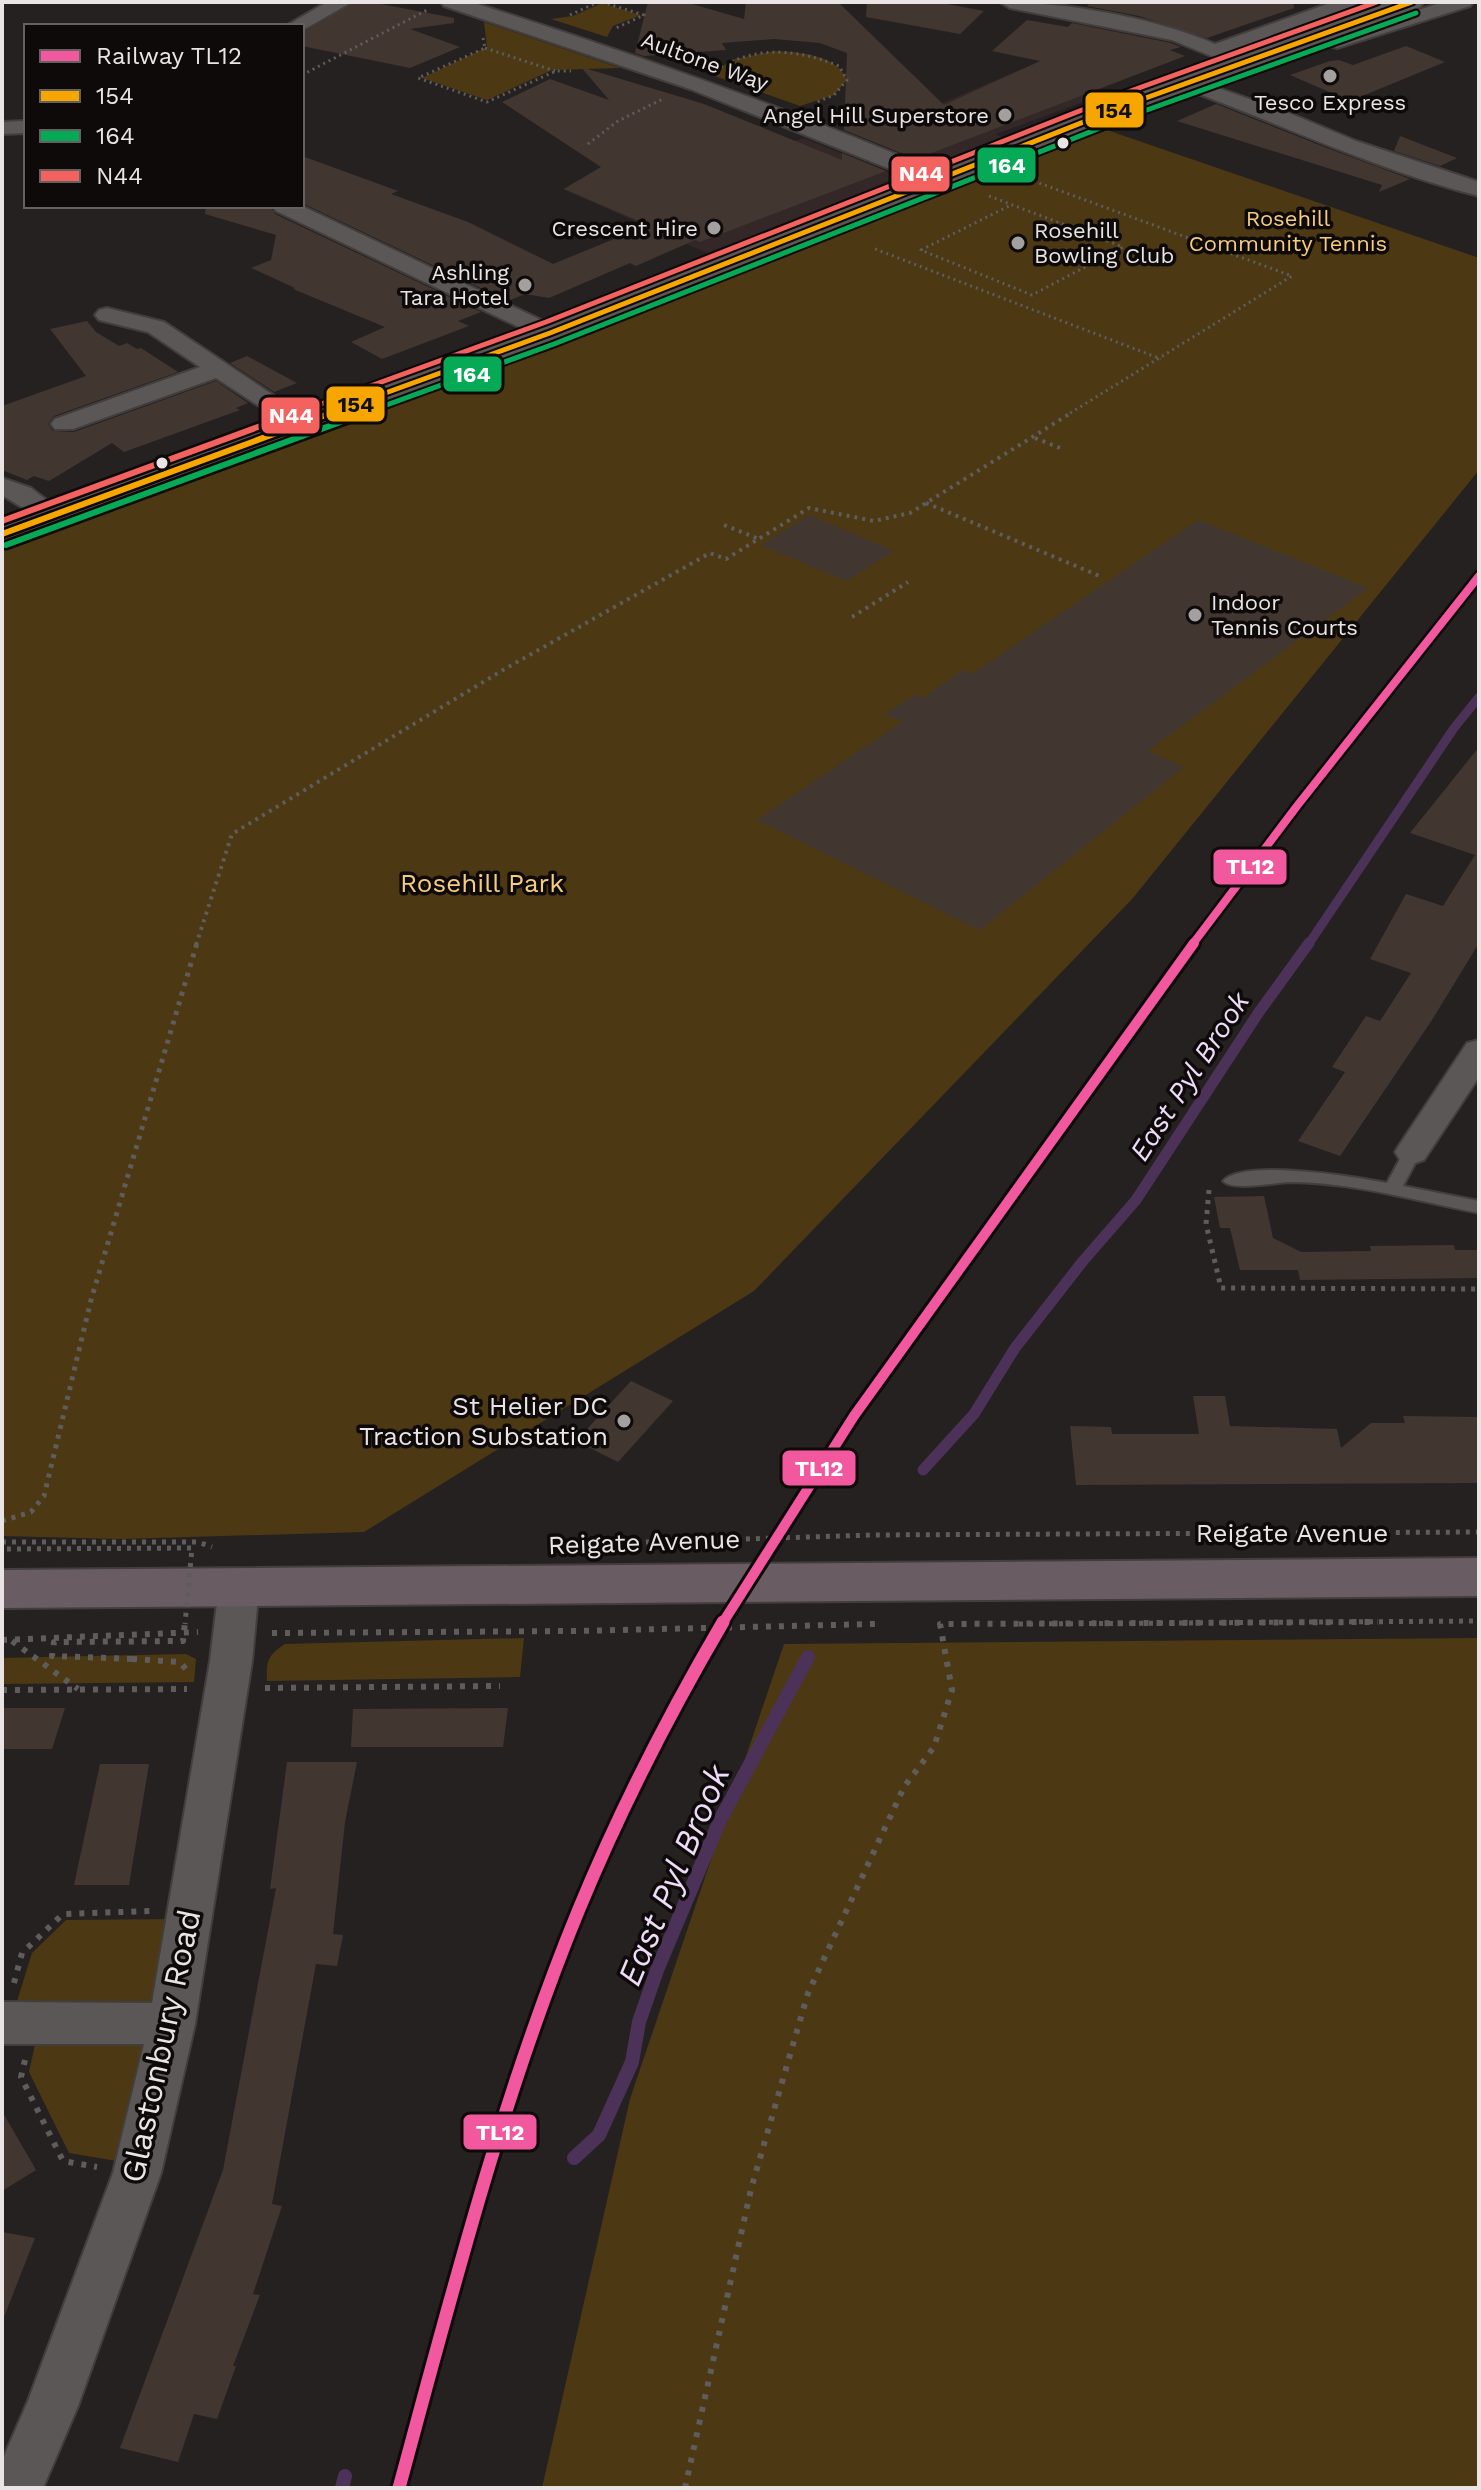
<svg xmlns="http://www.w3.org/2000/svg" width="1481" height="2490" font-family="'Work Sans',sans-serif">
<rect width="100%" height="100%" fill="#262121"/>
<path fill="#342727" d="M1027 67 1105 94 996 134 1005 140 940 164 857 132 930 108Z
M803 138 903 178 707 253 563 189 636 147 702 176Z"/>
<path fill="#4c3913" d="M1369 2H1395L1294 37 1282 34Z
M602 3 641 15 613 26 607 37 551 19 573 16Z
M484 22 620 68 552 70 487 100 422 78 487 47Z
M774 51C798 52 837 54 847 80L834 95 800 106 712 75 731 60Z
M1101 128 1479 258V470L1133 898 754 1291 364 1532 121 1539 2 1536V549L800 251Z
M524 1638 520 1677 267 1681C266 1661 268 1655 285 1644Z
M1479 1638V2488H542L630 2099 784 1644Z
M186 1654 196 1659 194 1682 2 1684V1658Z
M181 1919 129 2163 69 2153 29 2072 42 2012 14 2011 32 1953 66 1920Z"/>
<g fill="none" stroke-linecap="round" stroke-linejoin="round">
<path stroke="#4c3259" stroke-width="9" d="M1308 945 1454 728 1479 697"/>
<path stroke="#4c3259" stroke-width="11" d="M923 1470 974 1414 1015 1348 1083 1261 1136 1200 1259 1012 1309 943"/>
<path stroke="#4c3259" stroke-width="14" d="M574 2158 599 2135 632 2062 639 2022 657 1970 720 1820 808 1657
M342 2488 345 2476"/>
</g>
<path fill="#423631" d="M355 2H371L454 18V23L410 29 460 47 410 68 302 46V33Z
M648 2H685L744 19 746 2H838L944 105 1040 61 992 51 1027 20 1068 27 1072 23 1171 43 1181 47 1170 50 1185 56 916 159 844 130 847 53 820 43 774 39 722 43 726 50 644 56 635 53Z
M867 2H937L984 11 960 34 866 17Z
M1091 2H1293L1294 8 1207 38 1139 16 1087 6Z
M1406 46 1445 62 1350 101 1290 75 1330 61 1339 60 1353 65Z
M581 67 704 104 842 160V153L886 171 700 242 695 240 636 266 630 263 549 298 525 294 508 301 302 203V156L398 191 391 194 468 222 553 264 648 225 564 189 601 167 502 102 550 79 609 100Z
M1216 104 1327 148 1410 179 1379 192 1382 185 1177 121Z
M1400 136 1457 158 1440 166 1394 151Z
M206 206H270L275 214 481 312 458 321 469 326 382 359 351 342 385 327 293 289 295 288 251 268 271 260 276 235 205 214Z
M87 321 96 332 119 346 127 343 137 349 141 348 178 372 54 416 48 424 53 431 74 432 216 381 248 403 236 408 240 410 124 452 112 443 49 481 34 476 27 480 2 470V406L86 376 50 329Z
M247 356 297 383 274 392 230 363Z
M809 515 894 551 846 581 761 545Z
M1198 520 1368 588 1148 751 1184 767 980 930 757 820 902 722 885 714 916 694 923 698 963 670 972 674Z
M1479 747V943L1432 1020 1340 1156 1298 1141 1345 1072 1332 1067 1366 1016 1380 1021 1411 973 1370 959 1406 894 1443 906 1475 855 1410 833Z
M1264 1196 1273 1238 1301 1252 1371 1251 1370 1246 1454 1245 1455 1250H1479V1278L1300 1280 1298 1270H1240L1230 1228H1220L1214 1197Z
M631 1381 673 1401 618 1462 576 1441Z
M1193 1396H1225L1230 1426 1337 1429 1341 1448 1371 1423H1405L1403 1416 1479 1417V1483L1076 1485 1070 1426 1111 1427 1112 1434H1199Z
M2 1708H65L52 1749H2Z
M508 1708 503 1747H351L353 1709Z
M287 1762H357L345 1822 333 1934 343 1935 337 1966 316 1964 272 2204 282 2206 253 2294 260 2295 233 2366H236L217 2419 194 2414 178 2462 120 2448 223 2170 276 1888 270 1889Z
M100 1764H149L129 1885H74Z
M2 2111 36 2170 2 2191Z
M2 2232 35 2238 4 2317H2Z"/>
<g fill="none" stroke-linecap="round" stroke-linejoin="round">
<g stroke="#433e3e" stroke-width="4">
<path id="lane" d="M1412 1146 1421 1152 1403 1186 1479 1201V1213C1417 1201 1352 1182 1289 1182 1274 1183 1232 1191 1223 1181 1243 1158 1357 1177 1387 1183L1406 1148Z"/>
</g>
<g stroke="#433e3e" stroke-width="4">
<path id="street" d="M327 2H352L303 30 302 26H286Z
M441 2H471C632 53 790 109 946 175L949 180 938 187 930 185 690 89 444 6Z
M1000 2C1065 2 1156 18 1215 44L1333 2H1362L1359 6 1233 51 1253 63 1243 69 1172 40 1010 8Z
M1443 2H1473L1470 6 1337 48 1308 40 1305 36 1315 30 1337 36 1346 34Z
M1187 77 1289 113 1356 141 1479 182V196C1376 170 1279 123 1180 87L1177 83 1180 79Z
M26 121V133L2 134V122Z
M273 206H302L558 328 562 333 558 338H542L276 211Z
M107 308 164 322 318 425 314 430H296L216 378 73 429H55L51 424 55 419 200 367 148 332 99 320 95 315 99 310Z
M2 478 31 488 66 515 62 521H44L2 495Z
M1479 1040V1077L1424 1160 1412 1164 1400 1160 1395 1152 1400 1144 1467 1043Z
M239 1570 253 1575 259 1586 252 1661 195 2024 161 2173 78 2406 43 2488H2V2461L28 2401 113 2173 144 2044H2V2002L152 2003 210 1661 219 1586 225 1575Z"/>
</g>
<g stroke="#433e3e" stroke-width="4">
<path id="secondary" d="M1389 2H1424L1420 7 1138 109 560 339 316 432 2 544V523L540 327 1120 99Z"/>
</g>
<g stroke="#433e3e" stroke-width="4">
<path id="highway" d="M1479 1558V1596L2 1608V1570Z"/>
</g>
<path stroke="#5f5c5c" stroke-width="3" stroke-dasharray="2 4" stroke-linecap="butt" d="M602 2 644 15 614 29
M570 15 598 2
M483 38 485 48 418 78 487 102 556 71H571
M485 48 555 71
M721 67C760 45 799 50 839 66L847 80 834 95 814 103
M302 75 429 9
M588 144 618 121 663 99
M1028 179 1292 276 1067 415
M989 196 1123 247 1032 295 921 250 1011 205
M875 249 1161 359"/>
<path stroke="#5f5c5c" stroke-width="4" stroke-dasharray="3 5" stroke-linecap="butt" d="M1035 438 1060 448
M926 503 1102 577
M724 525 759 539
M852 617 908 582
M196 945 232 834 503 670 710 553 726 559 809 508 874 521 910 513 1071 413"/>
<path stroke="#5f5c5c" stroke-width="5" stroke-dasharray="4 6" stroke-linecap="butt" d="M1209 1190 1206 1224 1221 1288 1479 1289
M2 1521 31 1512 44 1496 91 1300 197 943
M2 1542H198L212 1547
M586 1544 872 1535 1479 1532
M1019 1624 1479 1621"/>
<path stroke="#5f5c5c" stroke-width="6" stroke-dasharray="5 8" stroke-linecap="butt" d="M272 1633 576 1631 875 1624
M2 1640 198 1632
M12 1641 78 1689
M132 1659 180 1662 189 1673
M265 1688 500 1686
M2 1690 187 1689
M14 1983 22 1953 63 1914 150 1911
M25 2060 21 2077 63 2161 97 2167
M685 2488 751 2189 808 1993 904 1787 934 1747 952 1690 940 1624 1378 1622"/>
<use href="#lane" fill="#5c5757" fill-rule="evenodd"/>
<use href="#street" fill="#5c5757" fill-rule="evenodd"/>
<use href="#secondary" fill="#5c5757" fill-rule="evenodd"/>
<use href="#highway" fill="#695c62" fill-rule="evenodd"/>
<path stroke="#5f5c5c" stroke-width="5" stroke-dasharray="4 6" stroke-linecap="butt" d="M7 1549 192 1548 185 1624"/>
<path stroke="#5f5c5c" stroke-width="6" stroke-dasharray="5 8" stroke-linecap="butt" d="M132 1659 52 1656 54 1642 183 1641 185 1622"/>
<g stroke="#0e0a0a" stroke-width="9">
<path id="bus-1-far1" d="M325 415 550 333 1129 104 1412 2"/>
</g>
<g stroke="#0e0a0a" stroke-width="11">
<path id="bus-1" d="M2 534 331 413"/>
</g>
<g stroke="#0e0a0a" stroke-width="9">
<path id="bus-2-far1" d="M359 415 554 344 1133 115 1416 13"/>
</g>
<g stroke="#0e0a0a" stroke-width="11">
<path id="bus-2" d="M6 545 365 413"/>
</g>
<g stroke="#0e0a0a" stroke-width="9">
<path id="bus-3-far1" d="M291 415 546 322 1125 93 1377 2"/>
</g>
<g stroke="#0e0a0a" stroke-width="11">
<path id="bus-3" d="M2 521 296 413"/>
</g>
<use href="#bus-1-far1" stroke="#f7a600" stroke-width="5"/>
<use href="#bus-1" stroke="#f7a600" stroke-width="6"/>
<use href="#bus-2-far1" stroke="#06aa56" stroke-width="5"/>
<use href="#bus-2" stroke="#06aa56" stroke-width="6"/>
<use href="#bus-3-far1" stroke="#f3625e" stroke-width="5"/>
<use href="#bus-3" stroke="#f3625e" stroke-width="6"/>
<g stroke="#0e0a0a" stroke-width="13">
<path id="rail-1-far2" d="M1192 945 1297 806 1479 576"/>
</g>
<g stroke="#0e0a0a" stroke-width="16">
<path id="rail-1-far1" d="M722 1624 854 1416 1194 943"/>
</g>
<g stroke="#0e0a0a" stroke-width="19">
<path id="rail-1" d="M399 2488C452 2293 502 2096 579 1909 620 1810 669 1714 723 1622"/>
</g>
<use href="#rail-1-far2" stroke="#f2589e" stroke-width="8"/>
<use href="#rail-1-far1" stroke="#f2589e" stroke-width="10"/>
<use href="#rail-1" stroke="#f2589e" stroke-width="13"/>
</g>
<g fill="#a5a0a0" stroke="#0e0a0a" stroke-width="3">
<circle cx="1330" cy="76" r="8"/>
<circle cx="1005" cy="115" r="8"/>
<circle cx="714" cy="228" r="8"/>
<circle cx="1018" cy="243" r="8"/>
<circle cx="525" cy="285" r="8"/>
<circle cx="1195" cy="615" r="8"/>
<circle cx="624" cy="1421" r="8"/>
</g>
<g fill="#eae4e4" stroke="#0e0a0a" stroke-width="3">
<circle cx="1063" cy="143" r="7"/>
<circle cx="162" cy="463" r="7"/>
</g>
<g text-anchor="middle" stroke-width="7" stroke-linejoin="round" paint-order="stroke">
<g font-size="22" fill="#eae4e4" stroke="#0e0a0a">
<text transform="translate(705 61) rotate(20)" y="8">Aultone Way</text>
</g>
<g font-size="22" fill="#eae4e4" stroke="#0e0a0a" text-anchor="end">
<text x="1330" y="110" text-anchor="middle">Tesco Express</text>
<text x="989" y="123">Angel Hill Superstore</text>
<text x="698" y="236">Crescent Hire</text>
<text x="1034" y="238" text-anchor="start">Rosehill<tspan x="1034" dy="25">Bowling Club</tspan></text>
<text x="509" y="280">Ashling<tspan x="509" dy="25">Tara Hotel</tspan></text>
<text x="1211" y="610" text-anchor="start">Indoor<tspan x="1211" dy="25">Tennis Courts</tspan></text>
</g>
<g font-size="22" fill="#f6cc7d" stroke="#0e0a0a">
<text x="1288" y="226">Rosehill<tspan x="1288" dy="25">Community Tennis</tspan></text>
</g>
<g font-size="26" fill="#f6cc7d" stroke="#0e0a0a">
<text x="482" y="892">Rosehill Park</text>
</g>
<g font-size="26" fill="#eae4e4" stroke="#0e0a0a" text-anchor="end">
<text x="608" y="1415">St Helier DC<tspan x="608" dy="30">Traction Substation</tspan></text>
</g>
<g font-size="26" fill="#eae4e4" stroke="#0e0a0a">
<text x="1292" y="1542">Reigate Avenue</text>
<text transform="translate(644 1542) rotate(-2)" y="9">Reigate Avenue</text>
</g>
<g font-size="28" font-style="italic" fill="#eddbf8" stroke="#0e0a0a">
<text transform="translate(1189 1076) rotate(-57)" y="10">East Pyl Brook</text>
</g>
<g font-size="32" fill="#eae4e4" stroke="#0e0a0a">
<text transform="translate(161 2046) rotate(-78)" y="11">Glastonbury Road</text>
</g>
<g font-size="34" font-style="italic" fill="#eddbf8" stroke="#0e0a0a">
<text transform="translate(673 1875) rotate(-67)" y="12">East Pyl Brook</text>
</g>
</g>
<g stroke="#0e0a0a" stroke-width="3">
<rect x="1084" y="91" width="61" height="38" rx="8" fill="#f7a600"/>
<rect x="976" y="146" width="61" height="38" rx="8" fill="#06aa56"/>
<rect x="890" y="155" width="61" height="38" rx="8" fill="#f3625e"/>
<rect x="442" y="355" width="61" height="38" rx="8" fill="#06aa56"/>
<rect x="325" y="385" width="61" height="38" rx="8" fill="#f7a600"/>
<rect x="260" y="396" width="61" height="39" rx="8" fill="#f3625e"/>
<rect x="1212" y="848" width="76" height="38" rx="8" fill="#f2589e"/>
<rect x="781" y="1449" width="76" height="38" rx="8" fill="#f2589e"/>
<rect x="462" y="2113" width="76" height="38" rx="8" fill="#f2589e"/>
</g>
<g font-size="22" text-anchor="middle" font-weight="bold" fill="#fff">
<text x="1007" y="173">164</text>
<text x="921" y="181">N44</text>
<text x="472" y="382">164</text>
<text x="291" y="423">N44</text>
<text x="1250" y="874">TL12</text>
<text x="819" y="1476">TL12</text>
<text x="500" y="2140">TL12</text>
</g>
<g font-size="22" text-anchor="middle" font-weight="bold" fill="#111">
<text x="1114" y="118">154</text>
<text x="356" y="412">154</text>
</g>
<rect width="1481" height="2490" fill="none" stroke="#eae4e4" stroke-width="8"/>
<rect x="24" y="24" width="280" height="184" fill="#0e0a0a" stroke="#666161" stroke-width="2"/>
<rect x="40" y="50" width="40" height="12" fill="#f2589e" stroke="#666161" stroke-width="2"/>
<text x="96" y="64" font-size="24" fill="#eae4e4">Railway TL12</text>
<rect x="40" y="90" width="40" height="12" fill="#f7a600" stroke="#666161" stroke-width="2"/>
<text x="96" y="104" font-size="24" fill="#eae4e4">154</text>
<rect x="40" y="130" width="40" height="12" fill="#06aa56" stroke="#666161" stroke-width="2"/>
<text x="96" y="144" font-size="24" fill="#eae4e4">164</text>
<rect x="40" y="170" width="40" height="12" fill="#f3625e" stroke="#666161" stroke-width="2"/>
<text x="96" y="184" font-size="24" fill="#eae4e4">N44</text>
</svg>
